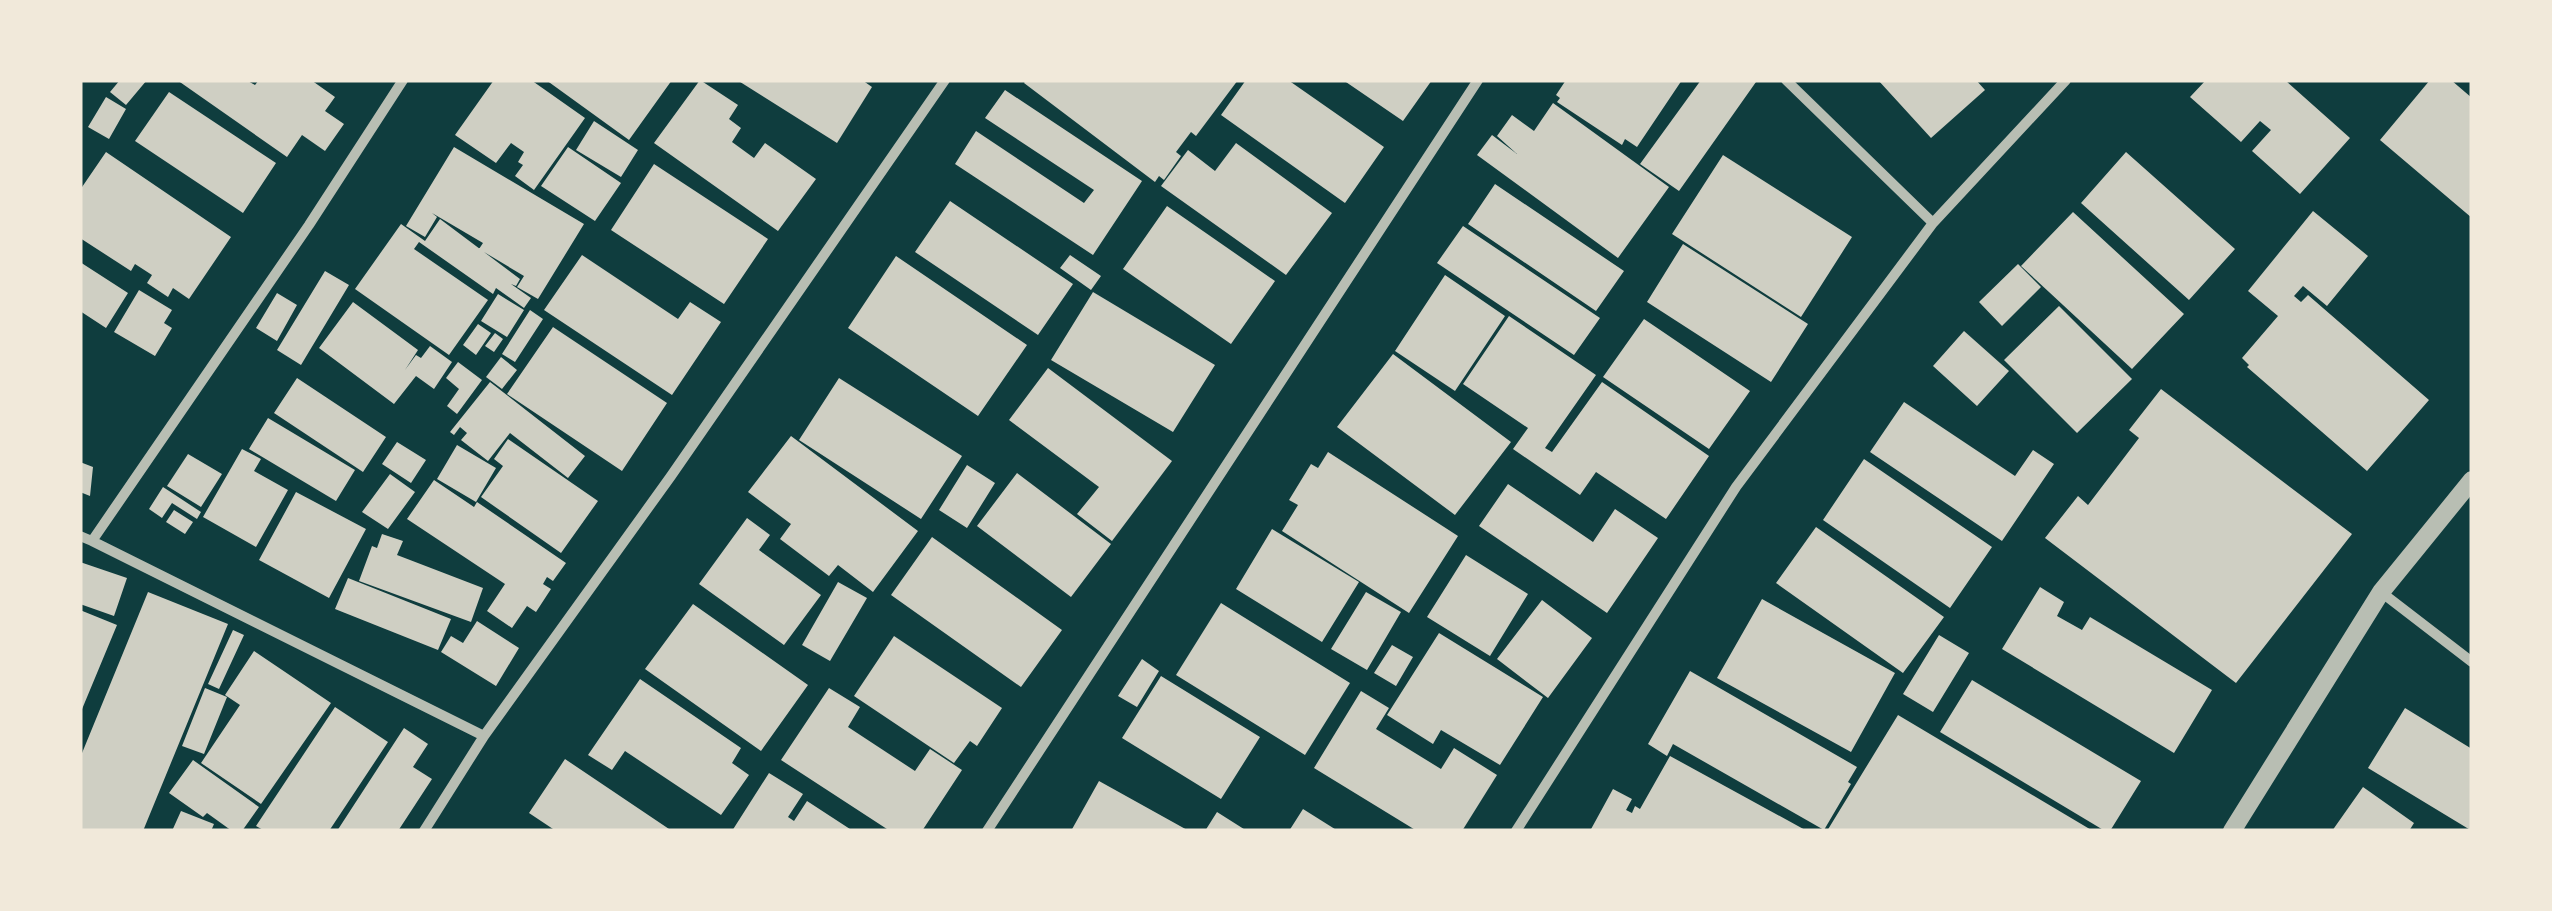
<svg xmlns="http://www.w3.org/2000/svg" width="2552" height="911" font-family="'Public Sans',sans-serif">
<rect width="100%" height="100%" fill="#0f3d3e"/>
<path fill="#cfcfc3" d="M120 80H147L126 105 110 92Z
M177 80H246L255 85 259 80H311L335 97 325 111 344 124 325 151 302 135 287 157Z
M494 80H531L585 118 534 190 515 176 523 165 518 162 524 152 511 143 496 163 455 135Z
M546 80H672L629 140Z
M700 80 738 105 729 119 741 128 732 142 754 158 765 143 816 179 778 231 654 143Z
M737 80H862L872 87 837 143Z
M1026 80H1238L1196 136 1191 132 1176 152 1181 156 1164 180 1159 176 1155 182 1024 83Z
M1246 80H1288L1384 147 1345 203 1221 115Z
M1343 80H1432L1403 121Z
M1566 80H1682L1637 147 1625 139 1622 145 1557 102 1560 98 1556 95Z
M1701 80 1756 82 1679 191 1640 164Z
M1878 80H1976L1985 90 1931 138Z
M2206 80H2285L2350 138 2300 194 2252 151 2271 130 2260 121 2241 142 2190 97Z
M2430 80H2451L2472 98V218L2380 140Z
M1005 90 1142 181 1093 255 955 164 976 131 1084 203 1094 190 985 118Z
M169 92 276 163 243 213 135 141Z
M106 97 126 109 109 139 88 127Z
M1553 103 1669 187 1618 258 1477 155 1492 135 1517 154 1497 136 1512 115 1534 131Z
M594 121 638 150 621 177 576 150Z
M1236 143 1332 213 1286 275 1161 186 1188 150 1215 171Z
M454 147 584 224 538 299 517 287 524 276 479 249 483 243 432 213 437 217 425 237 406 226Z
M568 147 621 183 595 221 541 186Z
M106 152 231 237 189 299 173 288 168 297 147 283 152 275 135 264 131 271 80 238V190Z
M2126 152 2235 249 2189 300 2081 203Z
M1723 155 1852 237 1801 317 1672 234Z
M654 164 768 239 724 304 611 230Z
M1495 184 1624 271 1596 311 1468 224Z
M950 201 1073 284 1038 335 915 252Z
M1167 206 1275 281 1231 344 1123 269Z
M2313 211 2368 256 2327 306 2303 286 2294 296 2301 302 2308 295 2429 400 2367 471 2247 367 2249 365 2242 358 2278 316 2248 291Z
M2073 212 2184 314 2132 369 2021 266Z
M440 219 520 279 516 286 511 284 531 298 524 308 496 288 493 294 419 242 414 249 488 300 449 355 355 289 401 224 425 241Z
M1463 226 1600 318 1574 355 1437 263Z
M1683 244 1808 324 1771 382 1647 302Z
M582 255 678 319 690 302 721 322 672 395 544 310Z
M1070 255 1101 276 1091 290 1060 268Z
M896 256 1027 345 978 416 848 328Z
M80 262 128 293 106 328 80 311Z
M2018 264 2041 287 2002 326 1979 302Z
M325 271 349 285 301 365 277 350Z
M1445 275 1505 316 1455 391 1395 351Z
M139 290 172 310 164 323 172 328 155 356 114 332Z
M1093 292 1215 365 1173 432 1051 360Z
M277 293 297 305 277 341 256 328Z
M498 294 524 310 507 337 481 321Z
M353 302 418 350 405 370 416 355 421 358 430 346 452 362 434 389 416 376 394 404 319 348Z
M2059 306 2132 379 2077 433 2004 360Z
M530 310 543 319 515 362 502 354Z
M1509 316 1596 375 1545 448 1552 452 1602 382 1709 456 1666 519 1596 472 1580 495 1513 449 1528 428 1463 384Z
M1644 319 1750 391 1709 449 1603 377Z
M478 324 491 333 476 355 463 345Z
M553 327 667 403 622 471 507 394Z
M1964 331 2009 371 1977 406 1933 366Z
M495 333 503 339 494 352 485 346Z
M1393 354 1511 442 1455 515 1337 427Z
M501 357 517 370 502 389 486 377Z
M458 362 482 380 457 414 447 406 459 389 446 378Z
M1048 368 1172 461 1112 541 1077 514 1099 487 1009 420Z
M297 378 386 437 363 472 274 413Z
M839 378 962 456 921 519 799 440Z
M490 382 585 456 568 478 510 433 488 461 461 440 467 433 460 427 454 435 450 432Z
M2161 389 2352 534 2236 683 2045 538 2078 496 2088 505 2139 438 2129 430Z
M1904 402 2015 476 2033 450 2054 464 2002 541 1870 452Z
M268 418 355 470 336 501 249 449Z
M791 436 918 531 873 592 838 565 829 576 780 539 791 524 748 492Z
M508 439 598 501 561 553 481 497 503 466 494 459Z
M397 442 426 460 411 483 382 464Z
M457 445 496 468 476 502 437 479Z
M242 449 261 459 254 471 288 490 256 547 203 517Z
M1328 452 1458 536 1409 613 1282 531 1298 505 1289 500 1311 464 1318 468Z
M188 454 222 474 201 507 167 486Z
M1864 459 1992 547 1950 608 1823 520Z
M80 462 93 467 90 496 80 492Z
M967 465 995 483 967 528 939 510Z
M1017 473 1111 544 1071 597 977 526Z
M390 474 415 492 388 529 362 512Z
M434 480 474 507 477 502 566 563 553 581 547 577 543 584 551 589 536 612 527 606 512 628 487 611 505 584 407 519Z
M1508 484 1593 542 1615 509 1658 538 1607 613 1479 526Z
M163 487 201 512 197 519 172 503 162 518 149 509Z
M296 492 366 529 329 598 259 560Z
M174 510 193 522 185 534 166 522Z
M747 518 770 535 759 550 821 595 784 645 699 584Z
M1816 527 1944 617 1903 673 1776 583Z
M1272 529 1359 582 1322 642 1236 589Z
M382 534 403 541 397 555 483 588 471 622 359 581 372 546 377 548Z
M932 537 1062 630 1021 687 891 595Z
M1466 555 1528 594 1490 656 1427 617Z
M80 562 127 578 114 616 80 604Z
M348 578 451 619 438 650 335 609Z
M838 582 867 598 830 661 802 645Z
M2040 587 2064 602 2057 616 2082 630 2090 617 2212 690 2174 753 2002 649Z
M148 592 228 624 143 831H80V758Z
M1366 592 1401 612 1367 670 1331 649Z
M1762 599 1895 673 1851 752 1717 678Z
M1542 600 1592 638 1548 698 1497 659Z
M1221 603 1350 683 1305 755 1176 675Z
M693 604 808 685 761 751 645 669Z
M80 610 117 625 80 714Z
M477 621 519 648 496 686 441 652 451 636 463 643Z
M233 630 244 635 219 689 208 684Z
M1439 633 1543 697 1500 765 1441 730 1433 744 1387 715Z
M1939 635 1969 653 1933 712 1903 694Z
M894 636 1002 708 977 746 970 741 954 763 854 696Z
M1392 645 1413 657 1396 686 1374 673Z
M254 651 331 703 261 804 201 763 240 705 225 695Z
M1142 659 1159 671 1137 707 1118 696Z
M1690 671 1857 767 1848 782 1851 784 1824 830 1673 744 1667 756 1648 744Z
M1161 676 1260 737 1221 799 1122 738Z
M640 679 741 748 732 763 749 775 721 815 625 751 612 770 588 755Z
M1972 680 2141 781 2110 831H2105L1940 732Z
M205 688 227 697 204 754 182 746Z
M829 688 860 707 848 727 915 771 930 749 962 770 922 831H890L781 760Z
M1361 691 1389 708 1376 729 1441 769 1454 748 1497 775 1462 831H1417L1314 768Z
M335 707 388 742 329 831H265L256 826Z
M2405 708 2472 749V831L2368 768Z
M1898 715 2093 831H1827Z
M404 728 428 744 413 767 432 779 398 831H337Z
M1670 756 1807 831H1590L1613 789 1632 799 1626 810 1632 813 1635 806 1640 809Z
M565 759 672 831H556L529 813Z
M193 760 259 807 242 831H232L207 813 203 817 169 793Z
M769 773 803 794 788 817 794 821 807 801 853 831H732Z
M1099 781 1189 831H1071Z
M2363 787 2414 823 2409 831H2332Z
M1303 809 1338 831H1289Z
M181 811 214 824 211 831H172Z
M1217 812 1247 831H1205Z"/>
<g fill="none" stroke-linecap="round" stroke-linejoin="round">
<path stroke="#b8beb3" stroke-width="10" d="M1786 80 1933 223
M80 536 92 541 309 225 403 80
M92 541 484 736
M2381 592 2472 662
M424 831 484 736 671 476 945 80
M987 831 1478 80
M1516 831 1736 487 1933 223 2066 80"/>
<path stroke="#b8beb3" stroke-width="18" d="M2232 831 2381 592 2472 480"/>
</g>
<rect width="2552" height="911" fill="none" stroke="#f1e9da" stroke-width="165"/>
</svg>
